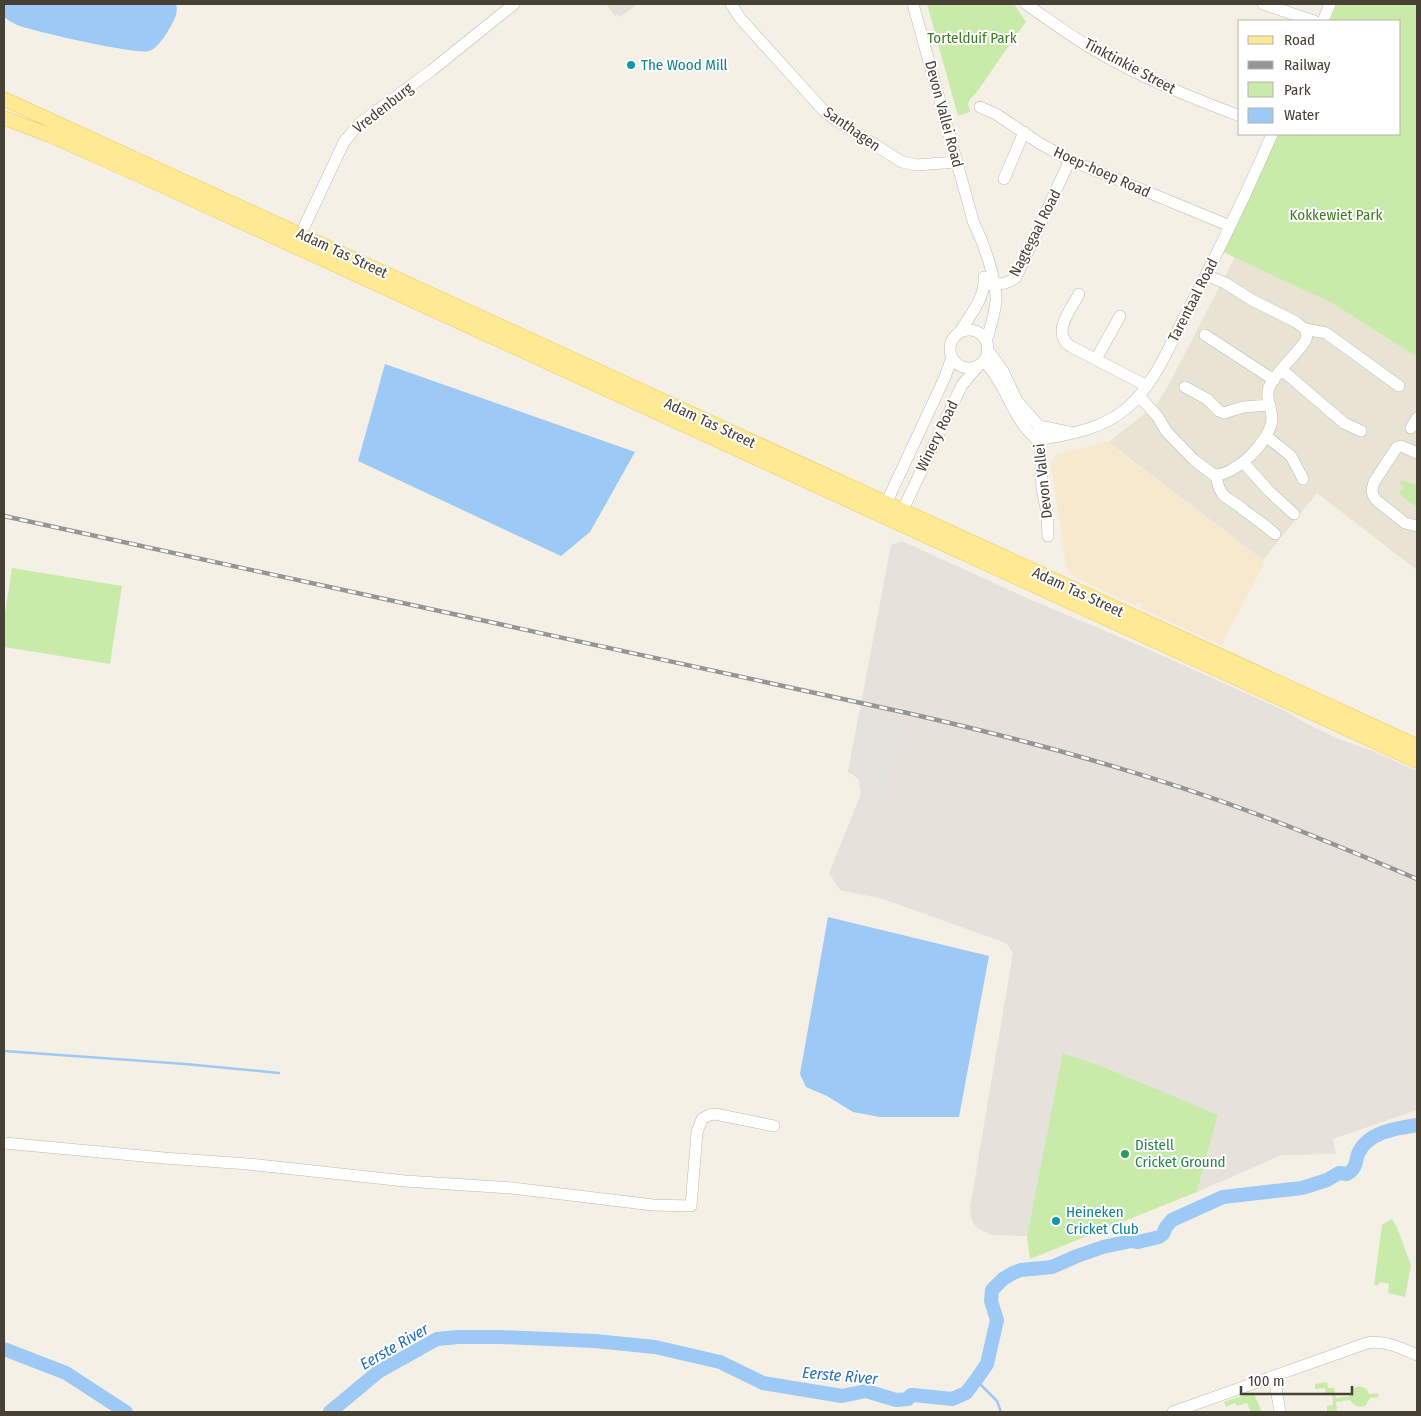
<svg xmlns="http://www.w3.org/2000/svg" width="1421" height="1416" font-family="'Fira Sans Condensed',sans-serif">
<rect width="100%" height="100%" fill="#f4f0e5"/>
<path fill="#e8e3d2" d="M1235 257 1332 303 1417 357V570L1317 493 1263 560 1111 444 1110 441 1157 404 1168 386Z"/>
<path fill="#f7e9ce" d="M1110 441 1111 445 1265 562 1221 645 1141 608 1143 605 1137 602 1135 605 1076 578 1068 571 1066 566 1051 463 1055 455Z"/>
<path fill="#e6e1da" d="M902 541 1029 599 1143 647 1281 709 1311 726 1341 740 1373 751 1417 771V1110L1333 1139 1336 1154 1282 1155 1197 1192 1218 1115 1064 1053 1027 1236 990 1235 975 1226 971 1217 970 1208 1013 953 1006 943 883 899 840 890 829 873 861 794 859 780 854 775 848 772 891 545Z"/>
<path fill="#c9ebaa" d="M927 4H1014L1026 22C1009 44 995 66 979 89 975 95 970 97 968 104L970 112 958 116Z
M1337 4H1417V357L1332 303 1223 252 1278 134H1400V21H1329Z
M1401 480 1417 485V507L1399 494 1403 489V486L1400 485Z
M12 568 122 586 110 664 4 647V620Z
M1063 1053 1106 1068 1218 1115 1197 1192 1030 1259 1027 1236Z
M1392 1219 1396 1225 1411 1265 1405 1297 1388 1293 1389 1284 1380 1282 1378 1285H1374L1382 1225Z
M1327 1382 1328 1388H1334L1336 1398 1349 1396 1353 1389C1360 1384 1366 1387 1369 1394L1378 1393 1379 1397 1370 1398 1366 1405C1359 1409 1354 1406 1350 1400L1336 1402 1337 1412H1327V1406L1333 1405 1332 1395H1326L1325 1388 1315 1389V1384Z
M1253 1392 1262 1412H1251L1247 1403 1237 1406 1235 1403 1226 1407 1224 1402Z"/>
<path fill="#e4e2dd" d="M606 4H638L620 17 617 14 615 16Z
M859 714 906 725 883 798 861 791 859 780 854 775 848 772Z"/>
<path fill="#9cc9f5" d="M4 4H176C177 8 177 11 176 15 173 24 159 49 149 51 136 55 33 31 17 25 13 23 8 20 4 17Z
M385 364 635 452 590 532 561 556 358 461Z
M828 917 989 956 959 1117H880L853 1112 827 1096 806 1087 800 1074Z"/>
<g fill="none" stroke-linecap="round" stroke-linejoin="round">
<path stroke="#9cc9f5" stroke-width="2.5" d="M4 1051 185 1064 279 1073
M976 1380 997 1401 1001 1412"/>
<path stroke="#9cc9f5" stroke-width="14" d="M4 1349 66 1373 126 1412
M330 1412 378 1372 437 1339 458 1337H501L595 1341 655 1347 720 1362 763 1383 842 1396 866 1391 896 1400 908 1399 911 1395H914L952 1399 966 1393 976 1380 987 1364 997 1320 991 1301 992 1290 1003 1279 1013 1273 1021 1270 1052 1267 1077 1256 1103 1247 1131 1241 1138 1242 1159 1237 1163 1234 1166 1227 1172 1220 1223 1197 1302 1188 1327 1180 1339 1173 1347 1174C1357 1168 1355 1163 1358 1154 1367 1132 1397 1128 1417 1125"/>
<g stroke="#c0b9a7" stroke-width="12">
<path id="minor" d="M731 4 740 18 823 110 837 121 902 162 916 165 957 162
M913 4 974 224C983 240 997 282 996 300 995 314 990 329 986 342
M1026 4C1049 20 1072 37 1096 51 1142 78 1190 97 1240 116
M1263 4 1314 21
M1323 21 1330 4
M980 107 996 114 1039 143 1070 160 1230 226
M1004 179 1024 132
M297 242 344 142 359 124 432 70 514 4
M1206 275 1225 283 1252 300 1296 322 1305 329 1326 333 1399 386
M985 284C996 285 1007 285 1016 277L1070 160
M1079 294C1071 309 1051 333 1070 346L1147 386
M950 349a19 19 0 1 1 38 0a19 19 0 1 1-38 0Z
M959 333C969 317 986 297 984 277
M1205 335 1274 380
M987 349 1003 371 1017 401 1039 426
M1096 359 1120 316
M983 361C1008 384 1011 420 1038 440 1070 434 1101 430 1127 408 1154 385 1169 347 1185 316 1216 256 1246 196 1272 134
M1282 370 1344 423 1361 431
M1185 387 1207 399 1219 411 1224 413 1243 407 1270 405
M1139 396 1158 417 1166 431 1194 460 1214 475C1236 475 1270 442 1272 419 1272 408 1264 396 1270 385 1279 369 1296 355 1306 340L1307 335 1305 329
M1039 426 1042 489 1047 513 1048 536
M1039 426 1069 432
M1411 428 1417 418
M1266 436 1291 456 1303 479
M1417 453 1401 446 1397 447 1374 482 1372 490 1373 495 1376 500 1405 523 1417 526
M1243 462 1269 491 1294 514
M1216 475C1220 501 1228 496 1244 510 1254 518 1265 525 1275 534
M883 510 945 377 952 357
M899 518 962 385 979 365
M4 1143 164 1158 248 1164 405 1181 512 1188 653 1205 691 1206 697 1132 702 1119 709 1115 715 1114 774 1126
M1274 1376 1280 1412
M1173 1412 1367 1343C1385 1340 1401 1348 1417 1355"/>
</g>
<g stroke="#eccc5b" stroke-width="15">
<path id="major" d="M4 99 1417 746
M4 118 52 136 159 184 1417 761"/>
</g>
<use href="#minor" stroke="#fff" stroke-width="11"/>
<use href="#major" stroke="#ffe993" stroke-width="14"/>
<g stroke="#959595" stroke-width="4.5">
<path id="rail" d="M4 516 907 713C1026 740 1145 772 1259 815 1312 835 1365 857 1417 879"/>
</g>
<use href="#rail" stroke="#fff" stroke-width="2.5" stroke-dasharray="8" stroke-linecap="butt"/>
</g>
<g fill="#0f9aa8" stroke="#fff" stroke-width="2">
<circle cx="631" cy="65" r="5"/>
<circle cx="1056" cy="1221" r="5"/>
</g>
<circle fill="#2e9e5b" stroke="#fff" stroke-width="2" cx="1125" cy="1154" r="5"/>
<g text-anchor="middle" stroke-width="4" stroke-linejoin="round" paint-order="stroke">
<g font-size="15" fill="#3e7c23" stroke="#fff">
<text x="972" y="43">Tortelduif Park</text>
<text x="1336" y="220">Kokkewiet Park</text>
</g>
<g font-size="15" fill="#0d838f" stroke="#fff" text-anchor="start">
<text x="641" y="70">The Wood Mill</text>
<text x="1066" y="1217">Heineken<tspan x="1066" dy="17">Cricket Club</tspan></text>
</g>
<g font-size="15" fill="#464134" stroke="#fff">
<text transform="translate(1130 66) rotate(28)" y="5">Tinktinkie Street</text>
<text transform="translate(383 108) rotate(-38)" y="5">Vredenburg</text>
<text transform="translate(944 114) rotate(75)" y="5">Devon Vallei Road</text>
<text transform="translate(852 129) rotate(35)" y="5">Santhagen</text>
<text transform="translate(1102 172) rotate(24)" y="5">Hoep-hoep Road</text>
<text transform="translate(1035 233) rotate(-63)" y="5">Nagtegaal Road</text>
<text transform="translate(342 253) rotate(25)" y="5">Adam Tas Street</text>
<text transform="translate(1193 300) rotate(-63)" y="5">Tarentaal Road</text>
<text transform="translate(710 423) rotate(25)" y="5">Adam Tas Street</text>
<text transform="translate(937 436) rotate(-64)" y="5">Winery Road</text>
<text transform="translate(1043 481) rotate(-96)" y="5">Devon Vallei</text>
<text transform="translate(1078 592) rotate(25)" y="5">Adam Tas Street</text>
</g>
<g font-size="15" fill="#27864d" stroke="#fff" text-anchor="start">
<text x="1135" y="1150">Distell<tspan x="1135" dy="17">Cricket Ground</tspan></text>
</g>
<g font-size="16" font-style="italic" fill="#266fba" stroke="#fff">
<text transform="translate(394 1346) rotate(-30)" y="6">Eerste River</text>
<text transform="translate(840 1375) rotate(5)" y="6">Eerste River</text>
</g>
</g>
<rect width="1421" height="1416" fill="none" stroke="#464134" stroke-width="10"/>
<rect x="1238" y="20" width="162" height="115" fill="#ffffff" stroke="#b5b3ae"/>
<rect x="1248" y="36" width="25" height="8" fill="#ffe993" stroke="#b5b3ae"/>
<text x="1284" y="45" font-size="15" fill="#464134">Road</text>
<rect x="1248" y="61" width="25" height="8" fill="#959595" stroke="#b5b3ae"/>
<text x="1284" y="70" font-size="15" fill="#464134">Railway</text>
<rect x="1248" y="82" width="25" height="15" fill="#c9ebaa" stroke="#b5b3ae"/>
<text x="1284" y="95" font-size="15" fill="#464134">Park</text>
<rect x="1248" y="108" width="25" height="15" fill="#9cc9f5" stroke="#b5b3ae"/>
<text x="1284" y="120" font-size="15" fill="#464134">Water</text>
<path d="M1241 1386v8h111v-8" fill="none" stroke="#464134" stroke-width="2.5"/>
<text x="1248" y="1386" font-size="15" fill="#464134" stroke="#ffffff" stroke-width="4" paint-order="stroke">100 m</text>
</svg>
